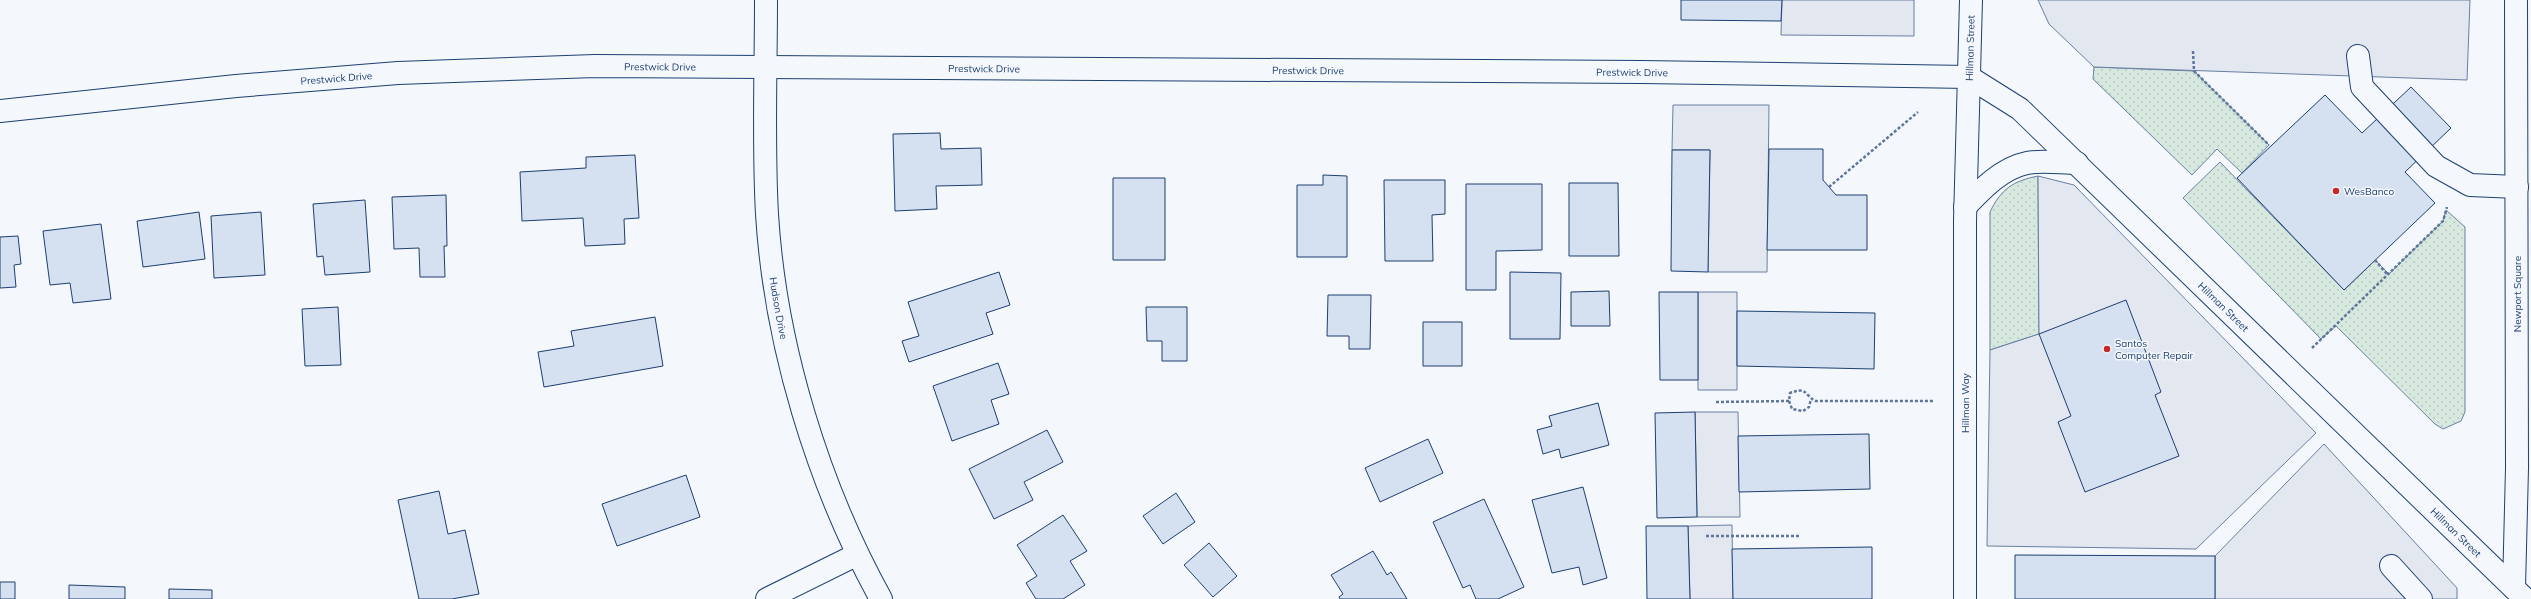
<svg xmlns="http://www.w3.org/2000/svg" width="2531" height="599" font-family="Mulish,sans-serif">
<defs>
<pattern id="grass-dots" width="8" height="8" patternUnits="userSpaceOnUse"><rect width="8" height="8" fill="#d7e8df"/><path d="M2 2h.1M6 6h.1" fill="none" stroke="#b8c8c3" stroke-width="1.8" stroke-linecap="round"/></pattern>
</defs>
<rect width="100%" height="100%" fill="#f4f7fb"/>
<path fill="url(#grass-dots)" stroke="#687fa3" d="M2094 67 2194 71 2269 145 2242 173 2217 149 2192 175 2093 79Z
M2220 162 2344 290 2375 260 2389 274 2443 221 2446 210 2465 227V412L2461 421 2443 429 2435 424 2336 326 2321 339 2183 198Z
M2038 176 2039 334 1990 350V212C2001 189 2013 181 2038 176Z"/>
<path fill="#e3e8f0" stroke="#687fa3" d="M1782 0H1914V36L1781 35Z
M2038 0H2470L2467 80 2094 67 2049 24Z
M1673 105H1769L1767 272H1708L1710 150H1672Z
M2038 176 2074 185 2316 433 2196 549 1987 546 1990 350 2039 334Z
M1698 292H1737V390H1698Z
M1695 412H1738L1740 517H1697Z
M2324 444 2457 588V599H2215V556Z
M1732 525 1733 599H1690L1688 526Z"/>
<path fill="#d5e0f0" stroke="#1d3f73" d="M1681 0H1782L1781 21 1681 20Z
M2411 87 2451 128 2405 172 2435 203 2344 290 2237 178 2325 95 2362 133Z
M940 133 941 149 981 148 982 185 936 186 937 209 895 211 893 134Z
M1769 149H1823V180L1836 195H1867V250H1767Z
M1672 150H1710L1708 272 1671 271Z
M635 155 639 218 624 219 625 244 585 246 583 218 522 221 520 172 586 168V157Z
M1323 175 1347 176V257H1297V185H1323Z
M1113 178H1165V260H1113Z
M1384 180H1445V214L1432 215 1433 261H1385Z
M1569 183H1618L1619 256H1569Z
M1466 184H1542V250L1496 251V290H1466Z
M446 195 447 246H444L445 277H420L419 248 394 249 392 197Z
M365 200 370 272 325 275 323 256 317 257 313 204Z
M199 212 205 259 143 267 137 221Z
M261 212 265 275 214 278 211 216Z
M101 224 111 299 73 303 70 283 50 285 43 231Z
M18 236 21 264 14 265 16 287 0 288V237Z
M999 272 1010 305 986 313 993 334 909 362 902 341 919 336 908 302Z
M1510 272 1561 273 1560 339H1510Z
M1609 291 1610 326H1571V292Z
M1659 292H1698V380H1660Z
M1328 295H1371L1370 349H1349V336H1327Z
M2126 300 2161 392 2155 395 2179 456 2085 492 2058 422 2071 416 2039 334Z
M338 307 341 365 305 366 302 309Z
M1146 307H1187V361H1162V341H1147Z
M1737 311 1875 313 1874 369 1737 366Z
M655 317 663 366 544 387 538 352 574 346 571 331Z
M1423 322H1462V366H1423Z
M998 363 1009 394 991 400 999 424 952 441 933 386Z
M1598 403 1609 445 1561 458 1559 449 1543 454 1537 430 1552 426 1549 416Z
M1695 412 1697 517 1657 518 1655 413Z
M1047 430 1063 462 1024 482 1033 500 994 519 969 469Z
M1869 434 1870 489 1739 492 1738 436Z
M1428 439 1443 473 1380 502 1365 468Z
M686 475 700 517 617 546 602 504Z
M1583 487 1607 578 1583 585 1579 567 1552 573 1532 500Z
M439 491 448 534 465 530 479 594 452 599H419L398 500Z
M1176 493 1195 522 1163 544 1143 516Z
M1484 499 1524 587 1498 599H1476L1470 585 1463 588 1433 522Z
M1063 515 1087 551 1070 561 1085 585 1063 599H1036L1026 583 1037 576 1017 545Z
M1646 526H1688L1690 599H1647Z
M1209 543 1237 576 1213 597 1184 565Z
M1872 547V599H1733L1732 549Z
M1373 551 1387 575 1391 572 1407 599H1340L1339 597 1343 594 1331 575Z
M2015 555 2215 556V599H2015Z
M0 582H15V599H0Z
M69 585 125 587V599H69Z
M169 589 212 590V599H169Z"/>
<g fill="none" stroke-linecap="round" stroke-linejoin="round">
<g stroke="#1d3f73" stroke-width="24">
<g id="minor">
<path id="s1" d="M766 0C766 71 763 143 767 214 775 345 818 485 881 599"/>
<path d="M2358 56 2362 87 2436 166 2470 185 2517 187"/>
<path id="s2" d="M1969 77 2020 109 2525 599"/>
<path id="s3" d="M0 111 236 86 398 73 595 66 1641 72 1969 77"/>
<path d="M1965 207C1982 189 2002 168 2027 163 2042 160 2061 163 2077 163"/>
<path d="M2391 566 2421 599"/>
<path d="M2514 588 2517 468 2516 0"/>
<path d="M767 599 856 555"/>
<path id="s4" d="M1965 599V221L1971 0"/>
</g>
</g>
<path stroke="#5e769c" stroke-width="2.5" stroke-dasharray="3 2" stroke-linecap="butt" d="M2193 51 2194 71 2269 145
M1829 187 1918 112
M2375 260 2388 275
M2312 348 2443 221 2447 207
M1789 401 1792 409 1803 411 1809 407 1811 399
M1716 402 1789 401 1790 393C1807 387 1803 393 1815 401H1934
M1706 536H1799"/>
<use href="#minor" stroke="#f4f7fb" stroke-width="22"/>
</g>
<g fill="#c62828" stroke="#f4f7fb" stroke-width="1.5">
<circle cx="2336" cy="191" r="4"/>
<circle cx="2107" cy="349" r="4"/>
</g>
<g text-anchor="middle" stroke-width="3" stroke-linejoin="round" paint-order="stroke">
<g font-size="10" fill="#1d3f73" stroke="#f4f7fb">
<text dy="4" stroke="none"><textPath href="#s4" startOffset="551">Hillman Street</textPath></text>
<text dy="4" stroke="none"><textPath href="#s3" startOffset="662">Prestwick Drive</textPath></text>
<text dy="4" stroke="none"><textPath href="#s3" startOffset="986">Prestwick Drive</textPath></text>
<text dy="4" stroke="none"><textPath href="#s3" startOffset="1310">Prestwick Drive</textPath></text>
<text dy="4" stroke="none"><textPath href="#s3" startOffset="1634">Prestwick Drive</textPath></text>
<text dy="4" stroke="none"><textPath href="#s3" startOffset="338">Prestwick Drive</textPath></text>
<text transform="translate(2517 294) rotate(-90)" y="4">Newport Square</text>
<text dy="4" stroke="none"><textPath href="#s2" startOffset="344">Hillman Street</textPath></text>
<text dy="4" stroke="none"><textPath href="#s1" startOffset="309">Hudson Drive</textPath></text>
<text transform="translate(1965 403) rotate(-90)" y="4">Hillman Way</text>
<text dy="4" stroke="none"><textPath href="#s2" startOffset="668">Hillman Street</textPath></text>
</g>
<g font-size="10" fill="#1d3f73" stroke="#f4f7fb" text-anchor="start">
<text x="2344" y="195">WesBanco</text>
<text x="2115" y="347">Santos<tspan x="2115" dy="12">Computer Repair</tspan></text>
</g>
</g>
</svg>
